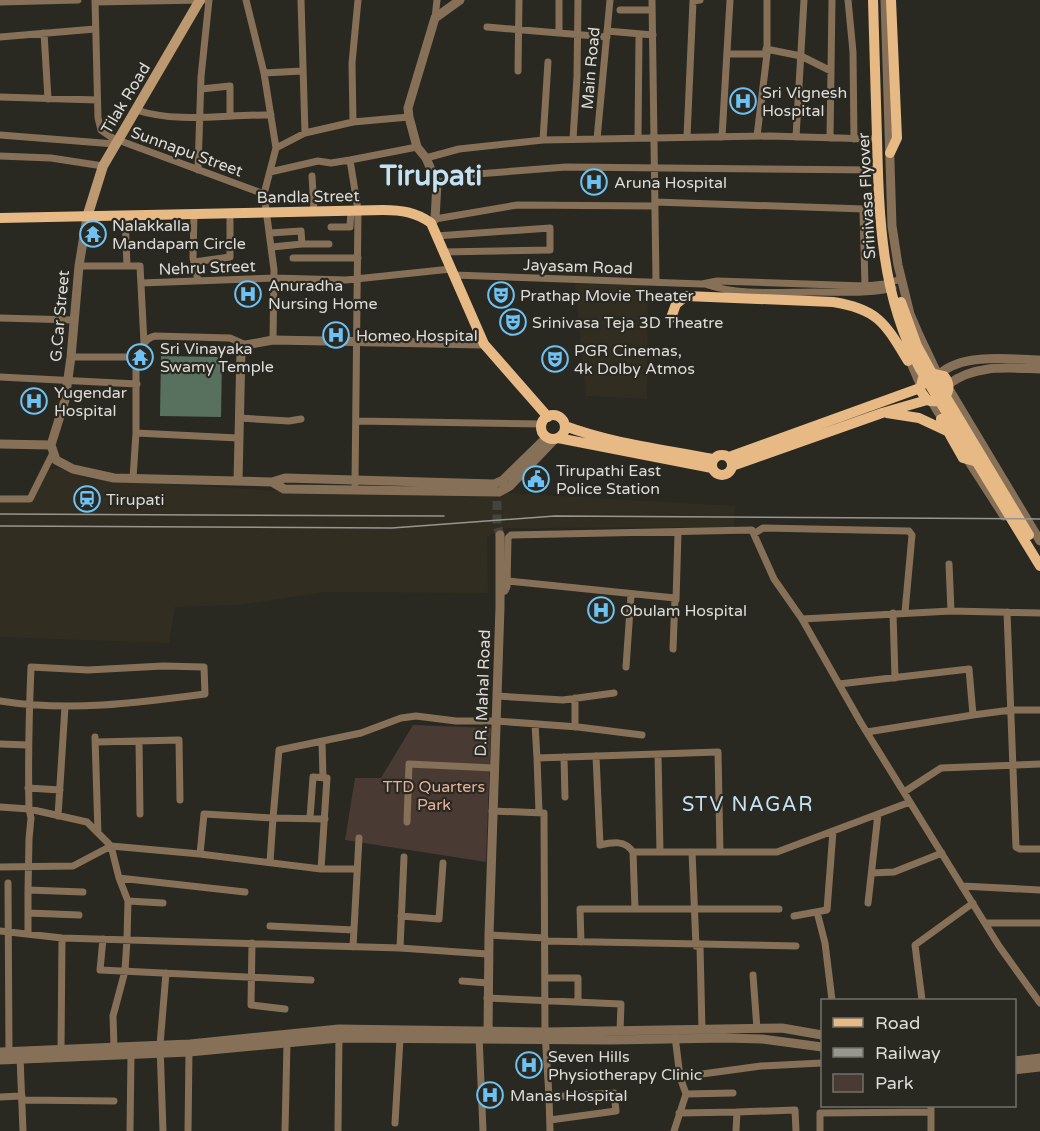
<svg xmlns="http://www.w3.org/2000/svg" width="1040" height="1131" font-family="'Varela Round',sans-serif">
<rect width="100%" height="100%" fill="#292821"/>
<path fill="#312e21" d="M575 284 648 285 647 399 586 396Z
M44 469H66L87 479 278 491 507 493 735 506 734 527 504 528 487 537 488 593 325 592 240 605 175 607 169 643 0 637V495L34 494Z"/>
<path fill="#4a3a34" d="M413 725 491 728 486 862 345 840 355 778H381Z"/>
<path fill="#58715e" d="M161 356 222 357 221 417 160 416Z"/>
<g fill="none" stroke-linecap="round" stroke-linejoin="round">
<path stroke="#44433c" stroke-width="9" stroke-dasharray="9 4.5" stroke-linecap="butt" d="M497 501V525L500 535"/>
<path stroke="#877058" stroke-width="7" d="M95 0 98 118 101 130 117 141
M246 0 264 73 276 148
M301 0 305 133
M559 0V33
M652 0 656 281
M848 0 853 52 854 139
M0 2 78 0
M95 2 203 0
M620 10H652
M435 18 437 0
M487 27 607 37
M607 31 653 35
M44 33 48 99
M0 37 95 29
M766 49 801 56 831 71 832 0
M727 54H767
M518 71 519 0
M264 73 302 71
M201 89 230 86V116
M0 97 97 100
M136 110C180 124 226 114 271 115
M353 122 352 63 358 0
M0 135 115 144
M757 136 767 54V0
M687 137 693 1 700 0
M722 137 730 0
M796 137 804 0
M638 138 639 34
M830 138 831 71
M573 139 577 77 578 0
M597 139 610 0
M118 140 264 194 274 270 273 340
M543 140 548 62
M0 156 51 158 103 166
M426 158 459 149 543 140 770 136 872 139
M350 160 417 147
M198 170 201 77 209 0
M270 172 318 161 331 163 350 160 358 210 355 484
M312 176 314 211
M437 183 464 175 566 167 873 170
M264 194 276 148 305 133 353 122 409 117
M655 202 864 209
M194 214 193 258 198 281
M125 215 127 266
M435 219 517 205 655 206
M331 227H350L351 210
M270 233 301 231 302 244H329
M436 236 550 228V250L443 252
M272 247 302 244
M293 258H358
M194 262 230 257V213
M79 266H140L144 343
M454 275 702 284 717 281 865 286 885 284 901 279
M141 283 275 278 346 280 451 269
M705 284C739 296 779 292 815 292 841 292 868 294 893 288
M865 286 863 211 867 208 875 207
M0 318 74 320
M71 357H136C141 348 145 338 155 336L230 338 246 345
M136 357V433L238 438
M0 377 137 384
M239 418 289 421 301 419
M357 421 542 424
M133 478 136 433
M0 499H30L53 453
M755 533 763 528 909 531 912 535 905 612
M949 564 951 611
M508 581 675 598 673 649
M500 593 505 591 507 587 508 538 511 535 752 530 774 579 802 619 861 723 999 946 1040 1003
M676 600 678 533
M1007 612 1016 847 1020 849H1040
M893 613 895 678
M802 619 951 611 1040 613
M626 667 631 595
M839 684 969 669 973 715 1011 710H1040
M497 696 563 700 614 693
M0 701C68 712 137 703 205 694L204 667 163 666 88 670 31 667C29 714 28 761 29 809L31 818 29 839 28 890
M535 724 537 758
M575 727V698
M867 732 973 715
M95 737 98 833
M139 741 140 814
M96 742 179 740 180 800
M322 742 323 778
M0 744 28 745
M658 754 660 852
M596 756 600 845C613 842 625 840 633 852
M564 757 565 797
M28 788 60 790
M904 792 941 768 1040 764
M0 807 29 809 87 822 111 846 200 854 321 869H357
M492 811 544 813 545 1032 549 1097
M539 812 537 758 718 752 720 852
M58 816 65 707
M310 818 313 777 327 778 321 869
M407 822 409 764 494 768
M692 852H777L910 802
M200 854 204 814 273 818 279 750 361 733 401 718 416 716 456 721H496L578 727 642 735
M270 862 273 818 325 819
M0 867 73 866 111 846 119 878
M872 873 894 872 942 853
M8 883 9 1052
M962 886 1040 890
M128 901 163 903
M868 903 878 814
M635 909 633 852H692L696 946
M817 912 825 943 832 1000
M28 913 79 915
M401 916 439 919 443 863
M794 916 827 910 833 831
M985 923H1040
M270 926 354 930
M0 931 62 938 400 948 488 954
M28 934V890L83 892
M489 935 545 938
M103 939 100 970 311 980
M545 941 796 946
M581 942 580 909H779
M252 943 251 1005 285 1009
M700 946 702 1030
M353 947 359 838
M400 948 404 857
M753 975 757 1029
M545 978H578V1001
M462 981 488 983
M487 998 621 1004 620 1031
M922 1000 915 945 973 903
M479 1035 483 1131
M675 1036 680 1077 761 1066 822 1063
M114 1047 113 1016 125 971 127 939 128 901 119 878 245 892
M61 1050 62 938
M20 1057 23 1131
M680 1077 686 1094
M0 1097 22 1096
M22 1100 114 1101
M931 1106V1131
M679 1113 737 1112
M550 1120 616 1111 614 1093 549 1097 550 1131
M395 1123 400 1039
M130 1131 131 1054
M163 1131 160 1045 166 973
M188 1131 189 1052
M285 1131 287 1043
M338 1131 339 1034
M674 1131 686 1094 733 1093
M736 1131 737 1112 795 1110 796 1131
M820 1131V1113L931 1112"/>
<path stroke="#877058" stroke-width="9" d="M885 0 892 226 898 265 910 314 919 335 937 373
M431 223 435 219 437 183 426 158 417 147 409 117 408 108 435 18 460 0
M908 356 920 384
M940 374C961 353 1012 359 1040 360
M949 384C975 364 1008 368 1040 369
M949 389 1040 541
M932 402 946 425
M0 444 51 445
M51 445 56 460 73 469 114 478 272 482 285 478 494 484 503 480 547 437
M51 445 65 400 71 357 79 266 87 217
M966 457 1004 516
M238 481 241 350 246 345 273 340 484 344
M272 482 284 489 499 492 510 486 555 439
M488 1037 489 935 500 607V535
M0 1052 190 1044 339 1029 545 1032 782 1028 822 1035
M0 1060 189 1052 339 1038 611 1040 725 1038 762 1039 822 1047
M1014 1061 1040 1058
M1014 1070 1040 1067"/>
<path stroke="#bd9972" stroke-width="10" d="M87 217 103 166 200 0"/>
<path stroke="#e7b985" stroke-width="10" d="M873 0C874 46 876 92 877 138 879 219 881 295 920 369L1040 566
M890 153 897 138 891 0
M0 218 383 210C401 210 416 212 431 223L484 344 548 417
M901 302 917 346 934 377 1029 535
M671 318 676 304 686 296 833 302C878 309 885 323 908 361
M887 413 919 418 949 432
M541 427a12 12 0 1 1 24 0a12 12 0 1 1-24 0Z
M941 419 963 458 974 461
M565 426C613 444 663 449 713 459
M558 438 712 468
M712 465a10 10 0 1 1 20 0a10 10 0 1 1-20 0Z
M729 457 920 388
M732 466 882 413 927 400C944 406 955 389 944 376L931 373 923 378 920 390 927 400"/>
<path stroke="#979691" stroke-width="1.5" d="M0 514 444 516
M0 526 392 528 555 516 1040 519"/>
</g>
<defs>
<g id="hospital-ring" transform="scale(1.35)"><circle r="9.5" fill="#292821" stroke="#6dc2f3" stroke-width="1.5"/><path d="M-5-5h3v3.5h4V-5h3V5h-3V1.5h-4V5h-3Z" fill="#6dc2f3"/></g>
<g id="temple-ring" transform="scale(1.35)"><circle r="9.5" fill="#292821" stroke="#6dc2f3" stroke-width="1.5"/><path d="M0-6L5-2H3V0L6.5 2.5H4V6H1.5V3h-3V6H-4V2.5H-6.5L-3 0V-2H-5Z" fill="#6dc2f3"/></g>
<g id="theatre-ring" transform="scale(1.35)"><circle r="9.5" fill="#292821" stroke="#6dc2f3" stroke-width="1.5"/><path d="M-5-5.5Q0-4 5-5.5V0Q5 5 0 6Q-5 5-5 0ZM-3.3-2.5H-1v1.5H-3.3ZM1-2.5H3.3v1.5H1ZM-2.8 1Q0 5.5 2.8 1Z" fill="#6dc2f3"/></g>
<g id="civic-ring" transform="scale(1.35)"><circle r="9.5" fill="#292821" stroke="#6dc2f3" stroke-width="1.5"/><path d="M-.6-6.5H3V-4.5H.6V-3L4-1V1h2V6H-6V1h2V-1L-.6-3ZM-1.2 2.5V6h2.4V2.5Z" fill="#6dc2f3"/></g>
<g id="station-ring" transform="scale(1.35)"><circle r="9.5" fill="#292821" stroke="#6dc2f3" stroke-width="1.5"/><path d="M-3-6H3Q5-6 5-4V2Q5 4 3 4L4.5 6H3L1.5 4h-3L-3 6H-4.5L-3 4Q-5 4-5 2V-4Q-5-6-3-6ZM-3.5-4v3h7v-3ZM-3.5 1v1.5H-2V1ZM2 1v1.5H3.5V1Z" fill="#6dc2f3"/></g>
</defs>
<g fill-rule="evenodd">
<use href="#hospital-ring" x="743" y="101"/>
<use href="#hospital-ring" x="594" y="182"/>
<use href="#temple-ring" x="93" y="234"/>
<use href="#hospital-ring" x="248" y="294"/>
<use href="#theatre-ring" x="501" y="295"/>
<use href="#theatre-ring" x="513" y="322"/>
<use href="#hospital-ring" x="336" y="335"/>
<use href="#temple-ring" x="140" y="357"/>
<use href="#theatre-ring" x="555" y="359"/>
<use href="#hospital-ring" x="34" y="401"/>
<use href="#civic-ring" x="536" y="479"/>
<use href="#station-ring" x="87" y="499"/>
<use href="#hospital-ring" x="601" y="610"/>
<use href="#hospital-ring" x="529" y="1065"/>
<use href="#hospital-ring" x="490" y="1095"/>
</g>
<g text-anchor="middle" stroke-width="4.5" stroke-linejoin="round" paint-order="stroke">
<g font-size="16" fill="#dddcd8" stroke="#292821">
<text transform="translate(590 68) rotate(-85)" y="6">Main Road</text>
<text transform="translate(125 98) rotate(-59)" y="6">Tilak Road</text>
<text transform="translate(187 151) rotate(20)" y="6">Sunnapu Street</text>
<text transform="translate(308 196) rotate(-1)" y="6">Bandla Street</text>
<text transform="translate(866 196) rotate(-93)" y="6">Srinivasa Flyover</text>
<text transform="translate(578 266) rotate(2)" y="6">Jayasam Road</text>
<text transform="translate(207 267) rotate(-2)" y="6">Nehru Street</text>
<text transform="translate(59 316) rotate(-85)" y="6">G.Car Street</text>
<text transform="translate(482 693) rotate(-88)" y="6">D.R. Mahal Road</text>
</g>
<g font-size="16" fill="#dddcd8" stroke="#292821" text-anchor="start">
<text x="762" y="98">Sri Vignesh<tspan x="762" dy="18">Hospital</tspan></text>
<text x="614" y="188">Aruna Hospital</text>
<text x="112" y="231">Nalakkalla<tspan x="112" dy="18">Mandapam Circle</tspan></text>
<text x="268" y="291">Anuradha<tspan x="268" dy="18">Nursing Home</tspan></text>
<text x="520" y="301">Prathap Movie Theater</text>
<text x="532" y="328">Srinivasa Teja 3D Theatre</text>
<text x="356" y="341">Homeo Hospital</text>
<text x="160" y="354">Sri Vinayaka<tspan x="160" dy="18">Swamy Temple</tspan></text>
<text x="574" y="356">PGR Cinemas,<tspan x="574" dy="18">4k Dolby Atmos</tspan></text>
<text x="54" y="398">Yugendar<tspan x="54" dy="18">Hospital</tspan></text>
<text x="556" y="476">Tirupathi East<tspan x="556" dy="18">Police Station</tspan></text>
<text x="106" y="505">Tirupati</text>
<text x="620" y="616">Obulam Hospital</text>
<text x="548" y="1062">Seven Hills<tspan x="548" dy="18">Physiotherapy Clinic</tspan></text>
<text x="510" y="1101">Manas Hospital</text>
</g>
<g font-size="16" fill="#e7b09b" stroke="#292821">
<text x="434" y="792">TTD Quarters<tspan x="434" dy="18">Park</tspan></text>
</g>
<g font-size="20" letter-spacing="1.5" fill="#c5e2f4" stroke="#292821">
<text x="748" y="811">STV NAGAR</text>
</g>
<g font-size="28" font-weight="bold" fill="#c5e2f4" stroke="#292821">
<text x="431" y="185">Tirupati</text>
</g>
</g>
<rect x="821" y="999" width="195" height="108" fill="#292821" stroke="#71706a" stroke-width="1.5"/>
<rect x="833" y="1018" width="30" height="9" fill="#e7b985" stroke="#71706a" stroke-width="1.5"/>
<text x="875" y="1029" font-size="18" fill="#dddcd8">Road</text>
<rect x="833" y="1048" width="30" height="9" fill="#979691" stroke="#71706a" stroke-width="1.5"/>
<text x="875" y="1059" font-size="18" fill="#dddcd8">Railway</text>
<rect x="833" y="1074" width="30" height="18" fill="#4a3a34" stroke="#71706a" stroke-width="1.5"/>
<text x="875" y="1089" font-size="18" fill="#dddcd8">Park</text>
</svg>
